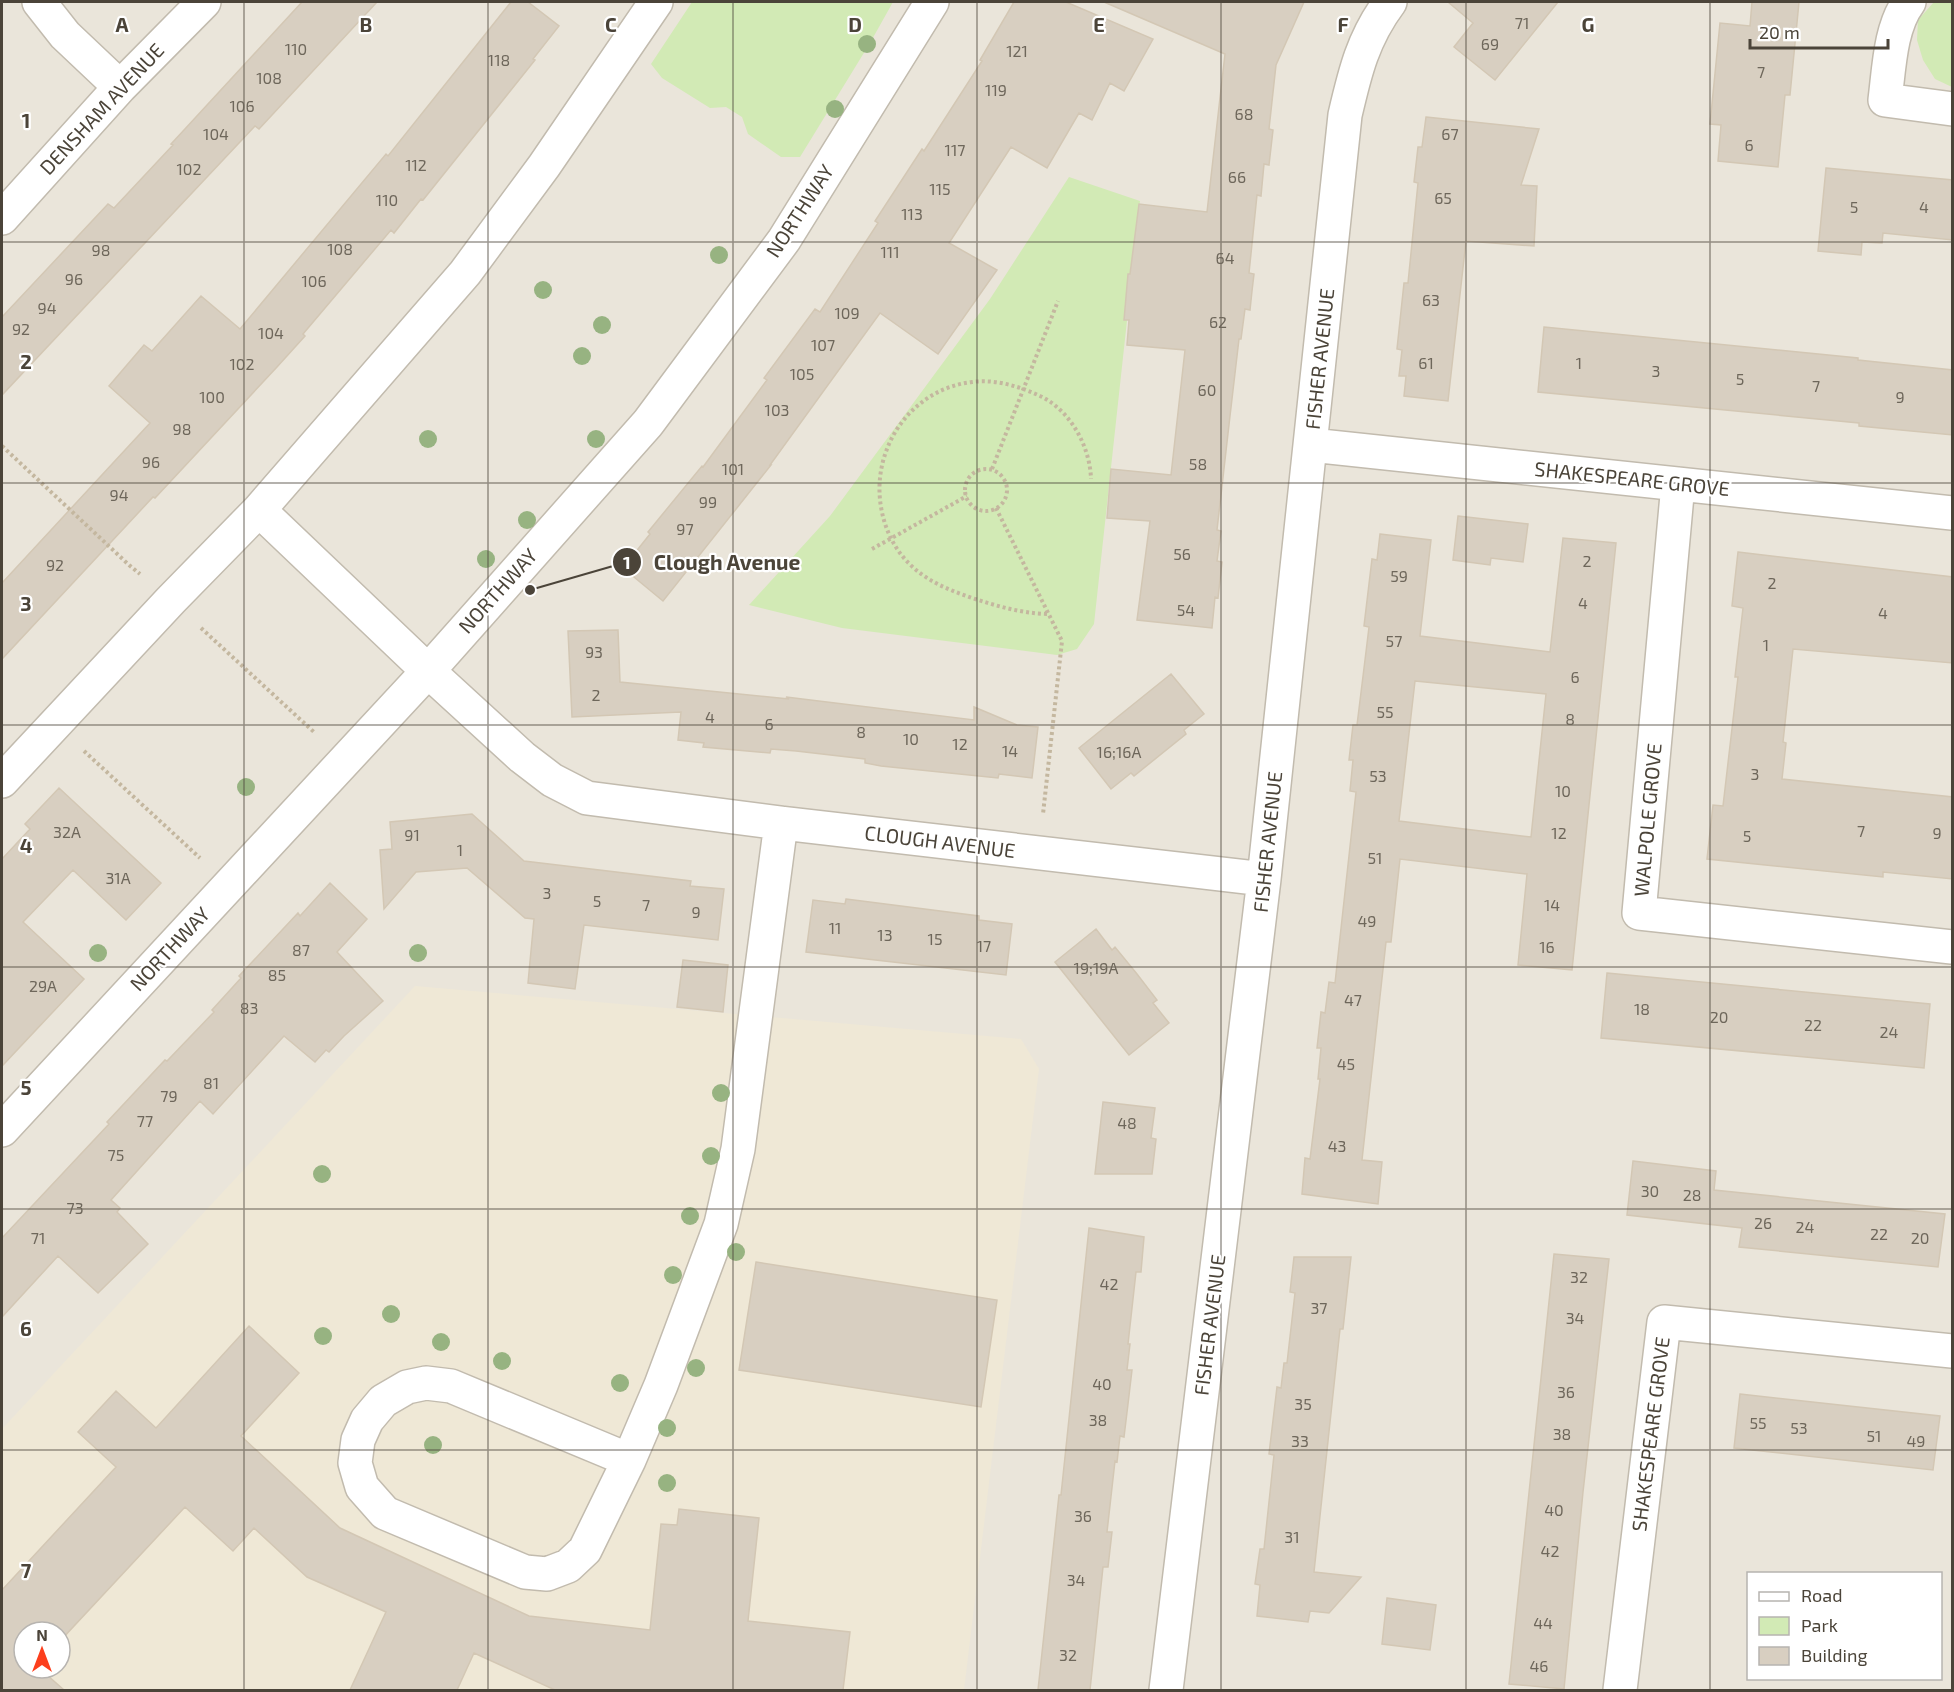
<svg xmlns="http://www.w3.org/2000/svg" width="1954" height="1692" font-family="'Exo 2',sans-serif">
<rect width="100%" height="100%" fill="#f6f3ec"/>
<path fill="#eae5da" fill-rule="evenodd" d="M2 2H1952V1690H2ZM1748 1574H1940V1678H1748ZM24 1632H60V1668H24Z"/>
<path fill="#efe8d6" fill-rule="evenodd" d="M415 986 1021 1039 1039 1069 964 1690H2V1429ZM24 1632H60V1668H24Z"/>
<path fill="#d2eab5" d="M692 2H893L870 43 800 157H781L748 134 742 117 726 107 710 108 662 78 651 64Z
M1934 2H1952V87L1935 79 1923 60 1917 40 1918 20Z
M1069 177 1140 201 1094 624 1077 649 1057 655 842 628 749 605 830 516 990 299Z"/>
<path fill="#d8cfc1" stroke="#d3c7b4" stroke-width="1.5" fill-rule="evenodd" d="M302 2H377L259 129 255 126 2 395V317L108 204 114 208 173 145 171 144 184 130Z
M511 2H528L559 26 533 59 535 60 423 200 421 199 394 233 391 230 303 334 305 336 277 367 155 498 153 497 2 659V583L150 423 109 386 144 345 152 351 201 296 240 329 386 154 388 156Z
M1014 2H1066L1153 39 1124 91 1110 83 1092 120 1079 113 1047 168 1011 147 949 243 997 270 938 354 880 313 770 465H771L663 601 623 568 650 534 648 532 702 466 703 467 767 380 764 378 815 309 820 312 878 223 875 221 922 149 924 151 982 61 980 60Z
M1104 2H1304L1276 65 1269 129 1273 130 1269 165 1264 164 1261 196 1257 195 1249 273 1254 274 1252 291 1250 310 1245 309 1241 339H1239L1230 416 1217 530 1221 531 1217 561 1222 562 1218 598 1215 597 1212 628 1137 620 1150 521 1107 518 1111 469 1171 475 1185 350 1127 345 1129 320H1124L1128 274H1130L1139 204 1207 212 1225 54Z
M1448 2H1558L1495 80 1454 47 1473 23Z
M1752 2H1799L1790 95H1785L1778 167 1718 161 1721 125 1710 124 1720 23 1750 26Z
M1426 117 1539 129 1521 185 1537 186 1534 246 1466 241 1448 401 1404 396 1406 376H1399L1402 350 1397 349 1404 283H1408L1418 183 1414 182 1418 147H1422Z
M1826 168 1953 180V240L1883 233 1882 243 1862 242 1861 255 1818 251Z
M1544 327 1858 358V360L1953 370V435L1859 426V423L1538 392Z
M1458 516 1528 524 1523 562 1491 558 1490 565 1453 560Z
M1380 534 1431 540 1420 636 1550 652 1563 538 1616 543 1572 970 1518 965 1527 874 1400 859 1391 942H1386L1362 1160 1382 1162 1378 1204 1302 1194 1305 1158 1310 1159 1320 1079H1318L1321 1048H1317L1321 1012 1325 1013 1329 982 1335 983 1356 792 1350 791 1353 760H1349L1353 725H1357L1365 660 1369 627 1364 626 1372 559 1377 560ZM1415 681 1546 694 1531 837 1399 821Z
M1738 552 1953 577V663L1793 649 1783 742 1786 743 1782 779 1953 797V879L1883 872V877L1707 859 1713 805 1723 806 1738 677H1735L1743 608 1732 606Z
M618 630 620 682 789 699 786 697 974 720V707L1017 725 1038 727 1032 778 999 774 998 778 881 766 865 763V759L796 751 771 749 770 753 703 747 704 743 678 740 681 712 572 717 568 631Z
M1171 674 1204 714 1184 730 1186 734 1134 776 1131 773 1111 789 1079 748Z
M59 788 161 883 126 920 73 870 23 922 84 979 2 1066V859L30 829 25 824Z
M472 814 524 861 691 881 690 886 724 889 718 940 584 925 575 989 528 983 534 919 525 918 467 868 416 872 384 909 380 850 392 849 390 822Z
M330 883 367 919 337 952 383 1001 344 1036 329 1052 326 1050 315 1062 284 1036 213 1114 200 1101 111 1200 120 1208 117 1212 148 1244 98 1293 58 1256 2 1317V1238L109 1124 107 1122 165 1060 167 1061 214 1012 212 1010 241 978 239 976 298 913 300 916Z
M846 899 979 916V920L1012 924 1006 975 806 952 813 900 845 904Z
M1096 929 1112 950 1115 947 1137 974 1157 1000 1153 1003 1169 1023 1129 1055 1055 962Z
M683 960 728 965 723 1012 677 1007Z
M1607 973 1930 1004 1924 1068 1601 1038Z
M1103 1102 1155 1108 1151 1138 1156 1139 1152 1174H1095Z
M1633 1161 1716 1171 1714 1190 1945 1214 1938 1267 1739 1247 1742 1228 1627 1215Z
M1089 1228 1144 1237 1141 1272H1136L1128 1344H1130L1127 1370H1132L1128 1404 1124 1437 1120 1436 1117 1462 1115 1461 1107 1532H1112L1108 1567H1103L1090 1690H1038L1059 1495H1061Z
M1554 1254 1609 1259 1583 1492 1564 1689 1509 1684Z
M1294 1257H1351L1343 1329H1340L1314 1572 1361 1577 1329 1613 1310 1611 1308 1622 1257 1616 1260 1585 1255 1584 1260 1549H1264L1274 1455 1269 1454 1277 1387 1281 1388 1284 1363H1287L1295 1293 1290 1292Z
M756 1262 997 1300 981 1407 739 1370Z
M249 1326 299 1373 241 1436 340 1528 529 1616 650 1630 661 1524 677 1525 679 1509 759 1518 748 1621 850 1632 843 1690H555L474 1653 457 1690H350L386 1612 307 1577 254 1528 233 1551 185 1507 60 1641V1632H24V1668H39L64 1690H2V1590L116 1467 78 1432 116 1391 156 1428Z
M1740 1394 1940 1416 1933 1470 1734 1448Z
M1387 1598 1436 1605 1430 1650 1382 1644Z"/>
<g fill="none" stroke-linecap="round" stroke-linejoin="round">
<g stroke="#c2bbae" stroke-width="36">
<path id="minor" d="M39 2 65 35 120 87
M1909 2C1890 27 1889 69 1885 100L1952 109
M2 218 120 87 204 2
M1311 445 1952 513
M1678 484 1639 913 1952 947
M259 510 428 671 522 757 552 780 587 798 781 823 1264 879
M2 781 171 600 259 510 465 273 544 166 656 2
M2 1130 428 671 648 423 784 240 932 2
M629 1460 451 1386 426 1383 407 1387 383 1401 367 1420 358 1440 355 1463 362 1487 385 1513 525 1572 547 1574 568 1566 585 1550 629 1460 661 1385 721 1224 738 1149 781 823
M1166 1690 1264 879 1345 115C1355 72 1363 38 1390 2
M1620 1690 1664 1322 1952 1351"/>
</g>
<path stroke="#c4b79f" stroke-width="4" stroke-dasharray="3 3" stroke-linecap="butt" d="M2 446 129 565 140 574
M992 469 1058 301
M965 490a21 21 0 1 1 42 0a21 21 0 1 1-42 0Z
M996 508 1062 641 1043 814
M872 549 967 496
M1047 614C1020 613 997 606 972 598 952 591 931 583 915 569 896 553 885 531 881 507 871 448 911 389 972 382 995 379 1018 386 1038 395 1070 409 1090 446 1091 479
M201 628 315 733
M84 751 200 858"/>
<use href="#minor" stroke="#fff" stroke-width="33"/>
</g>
<g fill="#97b381">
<circle cx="867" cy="44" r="9"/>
<circle cx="835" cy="109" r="9"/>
<circle cx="719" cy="255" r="9"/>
<circle cx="543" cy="290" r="9"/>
<circle cx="602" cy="325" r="9"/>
<circle cx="582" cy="356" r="9"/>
<circle cx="428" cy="439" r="9"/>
<circle cx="596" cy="439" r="9"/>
<circle cx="527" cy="520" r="9"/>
<circle cx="486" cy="559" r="9"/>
<circle cx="246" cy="787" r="9"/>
<circle cx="98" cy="953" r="9"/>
<circle cx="418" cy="953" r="9"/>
<circle cx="721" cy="1093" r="9"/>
<circle cx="711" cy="1156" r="9"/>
<circle cx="322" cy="1174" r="9"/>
<circle cx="690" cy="1216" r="9"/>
<circle cx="736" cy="1252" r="9"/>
<circle cx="673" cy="1275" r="9"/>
<circle cx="391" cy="1314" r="9"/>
<circle cx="323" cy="1336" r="9"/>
<circle cx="441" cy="1342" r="9"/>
<circle cx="502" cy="1361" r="9"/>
<circle cx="696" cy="1368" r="9"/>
<circle cx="620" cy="1383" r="9"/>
<circle cx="667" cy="1428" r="9"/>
<circle cx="433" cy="1445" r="9"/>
<circle cx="667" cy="1483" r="9"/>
</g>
<path fill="none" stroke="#4b4439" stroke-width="1.5" stroke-opacity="0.55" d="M244 2V1690M488 2V1690M733 2V1690M977 2V1690M1221 2V1690M1466 2V1690M1710 2V1690M2 242H1952M2 483H1952M2 725H1952M2 967H1952M2 1209H1952M2 1450H1952"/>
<g text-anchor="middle" stroke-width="4.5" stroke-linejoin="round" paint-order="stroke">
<g font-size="16" fill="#6e675b">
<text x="1522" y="29">71</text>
<text x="1490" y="50">69</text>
<text x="296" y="55">110</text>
<text x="1017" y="57">121</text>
<text x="499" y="66">118</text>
<text x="1761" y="78">7</text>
<text x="269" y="84">108</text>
<text x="996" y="96">119</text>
<text x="242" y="112">106</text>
<text x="1244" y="120">68</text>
<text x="216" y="140">104</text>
<text x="1450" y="140">67</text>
<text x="1749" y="151">6</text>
<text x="955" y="156">117</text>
<text x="416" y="171">112</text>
<text x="189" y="175">102</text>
<text x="1237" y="183">66</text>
<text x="940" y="195">115</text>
<text x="1443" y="204">65</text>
<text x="387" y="206">110</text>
<text x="1854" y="213">5</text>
<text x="1924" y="213">4</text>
<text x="912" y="220">113</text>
<text x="340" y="255">108</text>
<text x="101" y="256">98</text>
<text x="890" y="258">111</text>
<text x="1225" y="264">64</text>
<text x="74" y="285">96</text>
<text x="314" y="287">106</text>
<text x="1431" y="306">63</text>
<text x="47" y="314">94</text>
<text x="847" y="319">109</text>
<text x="1218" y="328">62</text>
<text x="21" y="335">92</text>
<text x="271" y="339">104</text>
<text x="823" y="351">107</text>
<text x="1426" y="369">61</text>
<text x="1579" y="369">1</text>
<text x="242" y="370">102</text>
<text x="1656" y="377">3</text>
<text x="802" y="380">105</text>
<text x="1740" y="385">5</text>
<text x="1816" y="392">7</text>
<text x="1207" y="396">60</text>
<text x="212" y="403">100</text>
<text x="1900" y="403">9</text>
<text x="777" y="416">103</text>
<text x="182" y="435">98</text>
<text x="151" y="468">96</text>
<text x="1198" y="470">58</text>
<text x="733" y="475">101</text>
<text x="119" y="501">94</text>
<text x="708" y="508">99</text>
<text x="685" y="535">97</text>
<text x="1182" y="560">56</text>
<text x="1587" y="567">2</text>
<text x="55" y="571">92</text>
<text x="1399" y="582">59</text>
<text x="1772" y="589">2</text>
<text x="1583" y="609">4</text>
<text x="1186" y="616">54</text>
<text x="1883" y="619">4</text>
<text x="1394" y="647">57</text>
<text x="1766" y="651">1</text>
<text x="594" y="658">93</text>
<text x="1575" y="683">6</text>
<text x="596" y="701">2</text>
<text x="1385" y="718">55</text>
<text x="710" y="723">4</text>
<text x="1570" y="725">8</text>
<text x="769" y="730">6</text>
<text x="861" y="738">8</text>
<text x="911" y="745">10</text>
<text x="960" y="750">12</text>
<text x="1010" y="757">14</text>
<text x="1119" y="758">16;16A</text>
<text x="1755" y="780">3</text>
<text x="1378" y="782">53</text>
<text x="1563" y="797">10</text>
<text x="1861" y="837">7</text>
<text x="67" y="838">32A</text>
<text x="1559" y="839">12</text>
<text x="1937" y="839">9</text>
<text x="412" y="841">91</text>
<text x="1747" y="842">5</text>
<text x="460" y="856">1</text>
<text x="1375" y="864">51</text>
<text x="118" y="884">31A</text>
<text x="547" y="899">3</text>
<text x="597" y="907">5</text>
<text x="646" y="911">7</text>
<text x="1552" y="911">14</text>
<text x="696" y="918">9</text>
<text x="1367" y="927">49</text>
<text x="835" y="934">11</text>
<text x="885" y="941">13</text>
<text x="935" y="945">15</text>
<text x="984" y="952">17</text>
<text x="1547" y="953">16</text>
<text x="301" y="956">87</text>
<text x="1096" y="974">19;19A</text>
<text x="277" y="981">85</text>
<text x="43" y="992">29A</text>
<text x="1353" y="1006">47</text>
<text x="249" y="1014">83</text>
<text x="1642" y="1015">18</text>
<text x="1719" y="1023">20</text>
<text x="1813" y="1031">22</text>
<text x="1889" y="1038">24</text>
<text x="1346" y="1070">45</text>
<text x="211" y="1089">81</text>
<text x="169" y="1102">79</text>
<text x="145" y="1127">77</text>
<text x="1127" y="1129">48</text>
<text x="1337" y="1152">43</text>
<text x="116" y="1161">75</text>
<text x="1650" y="1197">30</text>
<text x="1692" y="1201">28</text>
<text x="75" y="1214">73</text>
<text x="1763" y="1229">26</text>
<text x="1805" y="1233">24</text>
<text x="1879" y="1240">22</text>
<text x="38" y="1244">71</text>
<text x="1920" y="1244">20</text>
<text x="1579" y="1283">32</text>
<text x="1109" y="1290">42</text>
<text x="1319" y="1314">37</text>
<text x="1575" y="1324">34</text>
<text x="1102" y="1390">40</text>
<text x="1566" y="1398">36</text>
<text x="1303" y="1410">35</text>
<text x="1098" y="1426">38</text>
<text x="1758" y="1429">55</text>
<text x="1799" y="1434">53</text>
<text x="1562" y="1440">38</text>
<text x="1874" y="1442">51</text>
<text x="1300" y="1447">33</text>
<text x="1916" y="1447">49</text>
<text x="1554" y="1516">40</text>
<text x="1083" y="1522">36</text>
<text x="1292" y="1543">31</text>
<text x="1550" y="1557">42</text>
<text x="1076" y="1586">34</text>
<text x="1543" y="1629">44</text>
<text x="1068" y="1661">32</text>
<text x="1539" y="1672">46</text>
</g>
<g font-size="20" fill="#4b4439" stroke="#fff">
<text transform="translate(102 109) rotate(-47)" y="7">DENSHAM AVENUE</text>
<text transform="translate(800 211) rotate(-57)" y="7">NORTHWAY</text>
<text transform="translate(1320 359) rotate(-84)" y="7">FISHER AVENUE</text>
<text transform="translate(1632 479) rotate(6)" y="7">SHAKESPEARE GROVE</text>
<text transform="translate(498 591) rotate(-48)" y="7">NORTHWAY</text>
<text transform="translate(1648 820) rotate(-85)" y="7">WALPOLE GROVE</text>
<text transform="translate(940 842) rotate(7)" y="7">CLOUGH AVENUE</text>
<text transform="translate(1268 842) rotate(-84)" y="7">FISHER AVENUE</text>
<text transform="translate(170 949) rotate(-47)" y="7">NORTHWAY</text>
<text transform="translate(1210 1325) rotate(-83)" y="7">FISHER AVENUE</text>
<text transform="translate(1651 1434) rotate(-83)" y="7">SHAKESPEARE GROVE</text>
</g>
</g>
<g font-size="20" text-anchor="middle" font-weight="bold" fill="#4b4439" stroke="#fff" stroke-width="4.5" stroke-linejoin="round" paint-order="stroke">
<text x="122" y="32">A</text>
<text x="366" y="32">B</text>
<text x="611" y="32">C</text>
<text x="855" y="32">D</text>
<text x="1099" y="32">E</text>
<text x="1343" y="32">F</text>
<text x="1588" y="32">G</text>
<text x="26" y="128">1</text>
<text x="26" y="369">2</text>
<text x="26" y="611">3</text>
<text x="26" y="853">4</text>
<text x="26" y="1095">5</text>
<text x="26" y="1336">6</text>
<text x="26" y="1578">7</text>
</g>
<path fill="none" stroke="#4b4439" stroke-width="2" d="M530 590L627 562"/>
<g fill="#4b4439" stroke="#fff" stroke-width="2">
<circle cx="530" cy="590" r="6"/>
<circle cx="627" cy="562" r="15"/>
</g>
<g font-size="18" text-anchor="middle" font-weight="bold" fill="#fff">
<text x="627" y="569">1</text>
</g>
<g font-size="21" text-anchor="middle" font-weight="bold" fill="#4b4439" stroke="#fff" stroke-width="4.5" stroke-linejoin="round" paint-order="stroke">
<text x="727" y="570">Clough Avenue</text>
</g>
<rect width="1954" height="1692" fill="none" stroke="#4b4439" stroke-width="6"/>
<rect x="1747" y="1572" width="195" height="108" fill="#ffffff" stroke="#b7b4b0" stroke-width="1.5"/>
<rect x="1759" y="1592" width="30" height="9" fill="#ffffff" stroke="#b7b4b0" stroke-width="1.5"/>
<text x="1801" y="1602" font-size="18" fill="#4b4439">Road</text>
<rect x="1759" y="1617" width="30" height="18" fill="#d2eab5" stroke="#b7b4b0" stroke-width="1.5"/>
<text x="1801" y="1632" font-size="18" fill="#4b4439">Park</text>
<rect x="1759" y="1647" width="30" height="18" fill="#d8cfc1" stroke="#b7b4b0" stroke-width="1.5"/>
<text x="1801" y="1662" font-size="18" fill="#4b4439">Building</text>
<g transform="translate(42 1650)"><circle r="28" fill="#ffffff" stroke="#b7b4b0" stroke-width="1.5"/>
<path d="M0-4.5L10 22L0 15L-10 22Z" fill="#fc3f1d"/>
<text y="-9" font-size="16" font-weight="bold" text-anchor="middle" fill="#4b4439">N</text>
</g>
<path d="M1750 39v9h138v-9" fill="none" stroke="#4b4439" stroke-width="3"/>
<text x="1759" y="39" font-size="18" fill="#4b4439" stroke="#ffffff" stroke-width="4.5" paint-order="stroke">20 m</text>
</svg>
